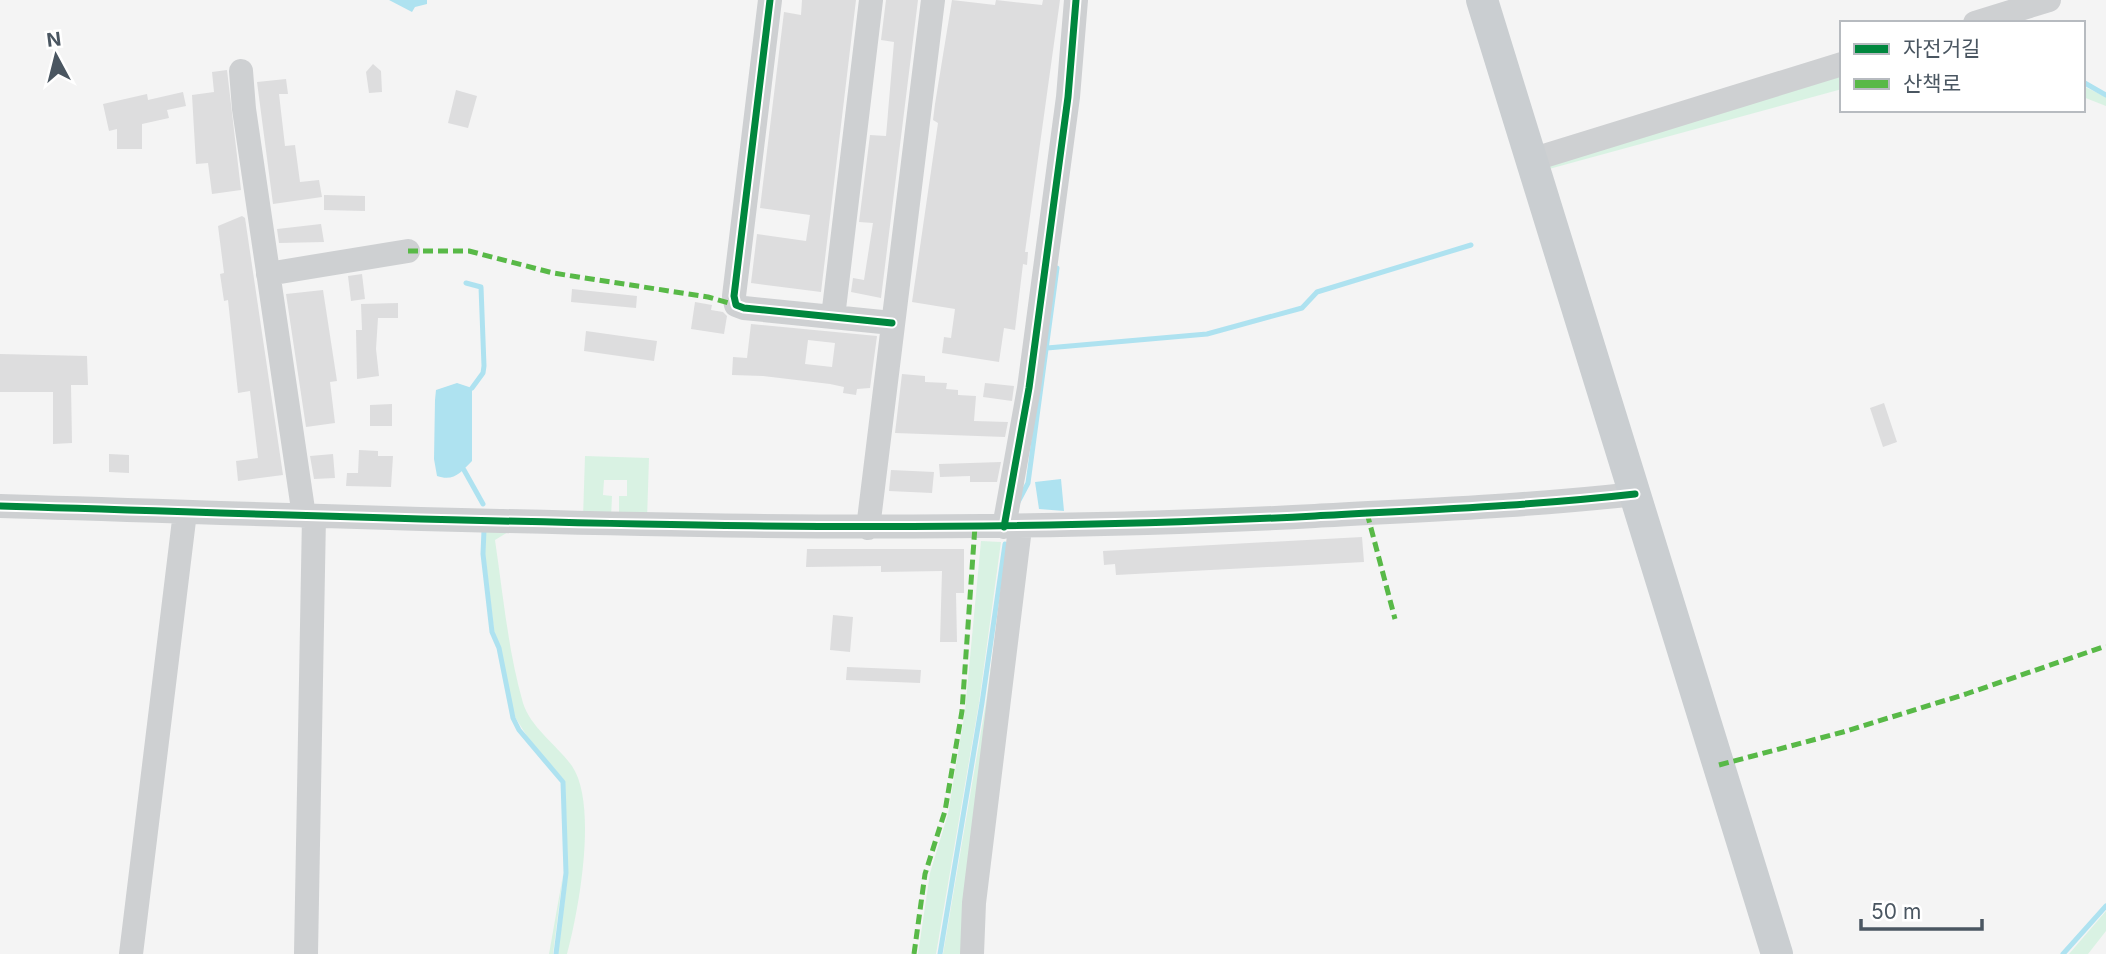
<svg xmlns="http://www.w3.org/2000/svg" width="2106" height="954" font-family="Inter,'Noto Sans KR',sans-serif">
<rect width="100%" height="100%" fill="#f4f4f4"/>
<path fill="#d9f2e3" d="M1842 70V89L1549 169 1551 164Z
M2083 86 2106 97V106L2083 97Z
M585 456 649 458 647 520 619 519V496H627V480H604L603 495 612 496 611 518H583Z
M486 530 508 532 495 540C503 594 508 651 523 703 531 728 557 745 572 766 598 804 579 910 567 954H558L568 874 565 781 530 741 515 717 494 631 485 554Z
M981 541 1001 542 979 703 936 954H918L930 873 948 814 965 711Z
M1008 544 966 954H943L986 702Z
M563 875 553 954H549Z
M2106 911V931L2088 954H2069Z"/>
<path fill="#aee2f0" d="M389 0H427V4L415 7 412 12Z
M457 383 472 388V461C461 472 454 482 437 476L434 459 435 400 436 390Z
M1061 479 1064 511 1039 509 1035 482Z"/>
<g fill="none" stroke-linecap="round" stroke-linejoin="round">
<path stroke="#aee2f0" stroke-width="5" d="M2083 82 2106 95
M466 283 481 287 484 366 483 373 472 388
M1047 348 1207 334 1302 308 1317 292 1471 245
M464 470 483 504
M1018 502 1028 483 1057 268
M484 530 483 554 492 632 499 648 513 718 519 730 563 782 566 873 556 954
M940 954 982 703 1005 544
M2063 954 2106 906"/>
</g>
<path fill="#ddddde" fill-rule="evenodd" d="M802 0H856L821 292 751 283 757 234 806 241 810 215 760 208 784 12 801 15Z
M886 0H918L881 298 851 292 853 278 864 280 873 223 859 222 870 135 886 136 894 42 881 40Z
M952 0 995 5 996 0 1042 5 1043 0H1060L1025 252H1028L1027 265 1023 264 1015 330 1004 328 999 362 942 353 944 337 951 338 955 309 912 302 938 123 933 120 935 104Z
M373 64 381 71 382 92 369 93 366 72Z
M227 70 241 190 212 194 208 163 196 164 192 95 214 92 212 72Z
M286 79 288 94H279L285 146 295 145 300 182 319 180 322 197 273 204 257 82Z
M456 90 477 96 468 128 448 123Z
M183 92 186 106 167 110 169 118 142 124V149H117V129L109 131 103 104 147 94 148 100Z
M324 195 365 196V211L324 210Z
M242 216 245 218 283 475 238 481 236 461 258 458 250 391 238 393 228 300 224 301 220 274 224 273 218 226Z
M321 224 324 242 279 243 277 229Z
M362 274 365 299 351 301 348 276Z
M572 289 637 296 636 308 571 302Z
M323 290 337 381 330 382 335 423 306 427 286 294Z
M695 302 712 305 711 310 723 312 727 316 724 334 691 329Z
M398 303V318H378L376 349 379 376 357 379 356 330H362L361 304Z
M751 324 877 336 870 388 857 389 856 395 843 393 844 387 830 384 763 376 732 375 733 357 747 358ZM808 340 835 343 832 367 805 364Z
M586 331 657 341 654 361 584 351Z
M0 354 87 356 88 385H71L72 443 53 444V392H0Z
M902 374 925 376V382L947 383 946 389 958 390V395L976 396 974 421 1008 422 1005 437 895 433Z
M985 383 1014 386 1012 401 983 397Z
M1884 403 1897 442 1883 447 1870 408Z
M392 404V426H370V405Z
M359 450 378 451V456H393L391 487 346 486 347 473H358Z
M109 454 129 455V473L109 472Z
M333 454 335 478 314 479 310 456Z
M1001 462 997 482H970V476L940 477 939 464Z
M891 470 934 472 932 493 889 491Z
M1362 537 1364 562 1116 575 1115 564 1104 565 1103 551Z
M807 549H964V593H956L957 642H940L942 571 881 572V566L806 567Z
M833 615 853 617 850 652 830 650Z
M847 667 921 670 920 683 846 680Z"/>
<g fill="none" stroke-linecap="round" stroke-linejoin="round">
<path stroke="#ced0d2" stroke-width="24" d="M770 0 734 296 736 305 744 308 892 323
M1975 23 2049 0
M241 71 244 109 304 516
M1531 160 1842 64
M268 274 408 251
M833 317 871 0
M0 506C439 519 877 539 1315 516 1422 510 1529 506 1635 494
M1004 527 1029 388 1068 97 1076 0
M868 528 933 0
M131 954 185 512
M306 954 314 516
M972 954 974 903 1020 528"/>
<path stroke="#caced1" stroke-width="32" d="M1482 0 1777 954"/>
<path stroke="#58b947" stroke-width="5" stroke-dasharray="10 5" stroke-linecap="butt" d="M408 251H469L553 273 708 297 736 305
M1367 513 1395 619
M1719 765 1843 732 1966 694 2106 646
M914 954 925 874 945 811 962 711 975 526"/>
<g stroke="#fff" stroke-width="11">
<path id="cycleway" d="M770 0 734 296 736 305 744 308 892 323
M0 506C439 519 877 539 1315 516 1422 510 1529 506 1635 494
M1004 527 1029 388 1068 97 1076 0"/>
</g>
<use href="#cycleway" stroke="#00873e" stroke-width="7"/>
</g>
<rect x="1840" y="21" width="245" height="91" fill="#ffffff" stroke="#b7bbc0" stroke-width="2"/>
<rect x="1854" y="44" width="35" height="10" fill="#00873e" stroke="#b7bbc0" stroke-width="2"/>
<text x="1903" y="56" font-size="21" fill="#4a5661">자전거길</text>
<rect x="1854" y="79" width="35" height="10" fill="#58b947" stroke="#b7bbc0" stroke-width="2"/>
<text x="1903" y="91" font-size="21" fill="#4a5661">산책로</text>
<g transform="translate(56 56) rotate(353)" stroke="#ffffff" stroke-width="5" paint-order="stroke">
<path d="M0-5L12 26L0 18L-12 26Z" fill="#4a5661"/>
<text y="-10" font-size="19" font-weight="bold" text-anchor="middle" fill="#4a5661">N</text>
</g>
<path d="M1861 919v10h121v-10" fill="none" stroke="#4a5661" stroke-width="3.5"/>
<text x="1871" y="919" font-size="21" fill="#4a5661" stroke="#ffffff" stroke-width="5" paint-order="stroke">50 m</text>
</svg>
